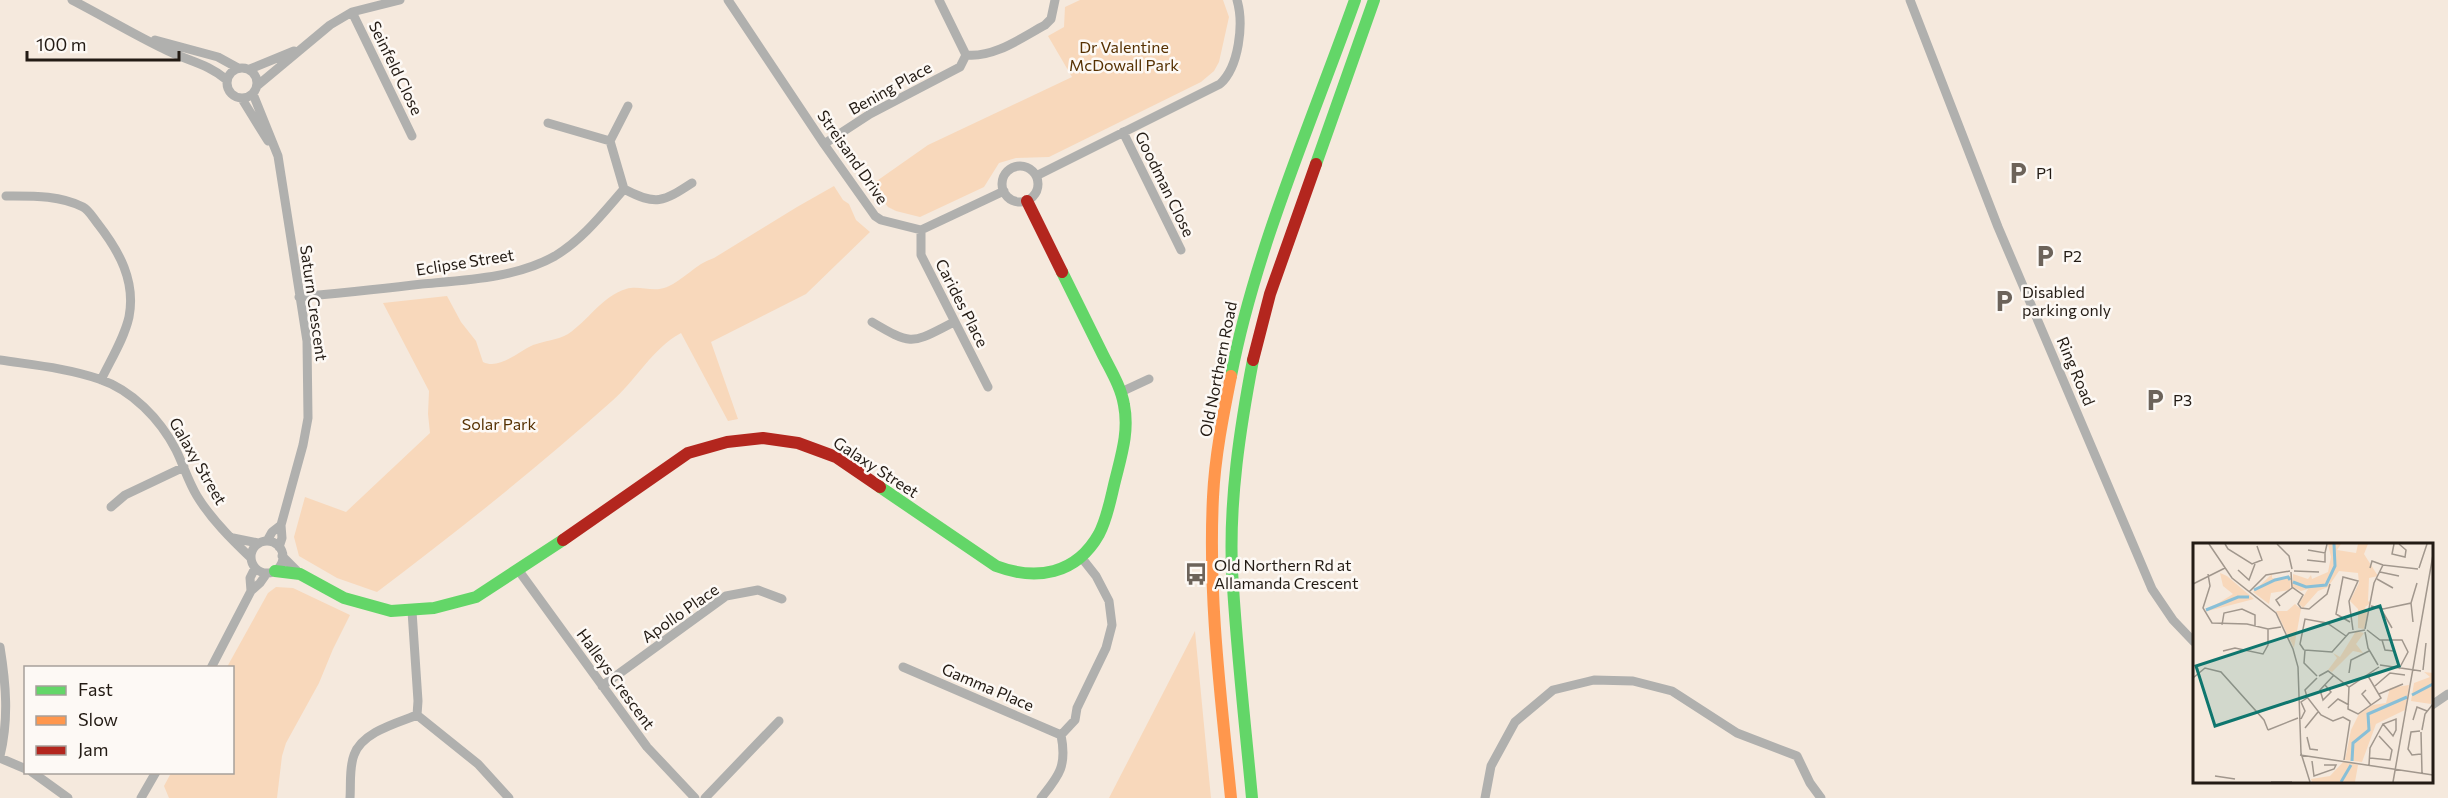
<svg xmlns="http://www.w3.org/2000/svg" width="2448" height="798" font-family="Commissioner,sans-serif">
<rect width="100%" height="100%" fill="#f5e9dd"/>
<path fill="#f8d8bb" d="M1080 0H1223L1229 17 1219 62 1214 71 1201 82 1049 157 1016 158 999 163 984 187 920 217 896 211 888 207 871 185 928 145 1072 77 1048 36 1064 27 1065 7Z
M834 186 843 200 849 204 856 220 870 232 806 294 711 342 738 419 728 421 681 333C653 348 636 380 612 401 537 468 458 531 377 592L337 578 299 556 294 537 305 497 346 512 430 433 428 414 429 391 383 303 447 296 461 322 476 341 483 362C499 370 518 352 533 345 544 341 558 340 568 334 588 321 602 296 626 289 640 285 653 293 667 287 684 280 695 264 714 258L797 207Z
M276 587 293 588 350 615 333 649 319 683 286 743 282 756 277 798H169L164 786 171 773 232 772V668L227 667 268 593Z
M1195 631 1211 798H1109Z"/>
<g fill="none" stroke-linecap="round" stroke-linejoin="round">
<path stroke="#b0b0ae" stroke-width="9" d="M72 0C103 16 133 34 164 49 187 61 207 63 227 80
M728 0 824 144 875 216 881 220 921 230 1004 191
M939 0 966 55
M1910 0 1998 227 2152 589 2173 620 2194 642
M352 12 412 136
M155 40 218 57 238 68
M966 55C994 58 1021 38 1045 25L1051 19 1055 0
M227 83a15 15 0 1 1 30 0a15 15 0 1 1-30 0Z
M250 69 294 51
M258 85 330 25 352 12 400 0
M253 94 278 156 307 341 308 418 303 445 281 525 282 538 279 547
M242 99 268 141
M548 123 610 141
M1123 132 1181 250
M824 144 870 114 960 67 966 55
M1002 184a18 18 0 1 1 36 0a18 18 0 1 1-36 0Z
M1036 176 1220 84C1239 67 1244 24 1237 0
M624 189 610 141 628 106
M624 189C656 206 663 202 692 183
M6 196C32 196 59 195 83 207 89 210 93 218 98 224 119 251 136 281 129 317 124 339 111 359 101 380
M921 230V255L988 387
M299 297C340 293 381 289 422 284 466 280 516 278 555 256 583 239 603 213 624 189
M872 322C914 347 912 343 954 322
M0 360C33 365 67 368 99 379 132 390 160 419 176 450 183 464 188 481 197 496 211 519 231 539 251 558
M1121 392 1149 379
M111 507 125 495 184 467
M233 538 258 543
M267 541 272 532 281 525
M251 557a16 16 0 1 1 32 0a16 16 0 1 1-32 0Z
M282 556 300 574
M519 571 647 747 695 798
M251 591 250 578 255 568
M412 611 418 701 417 715
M0 647C6 684 9 719 0 756
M903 667 1061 735
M211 668 251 591 260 583 267 573
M602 686 726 596 758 590 782 599
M2432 705 2448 694
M417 715 478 764 509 798
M0 758 26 769
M32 772 68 798
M141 798 156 772
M350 798C351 784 349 768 354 755 362 732 397 723 417 715
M705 798 779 721
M1041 798C1060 775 1067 765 1061 735L1075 720 1077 708 1106 648 1112 625 1109 601 1096 576 1081 557
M1485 798 1491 766 1515 722 1553 690 1594 680 1633 681 1672 691 1737 733 1797 756 1810 783 1821 798"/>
<path stroke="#63d668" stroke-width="12" d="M1316 164 1374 0
M1231 376C1255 250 1312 121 1355 0
M880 487 996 566C1036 581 1076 575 1099 534 1108 517 1111 496 1116 477 1122 453 1129 430 1124 405 1121 387 1111 371 1103 355 1089 327 1076 300 1062 272
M275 571 300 574 344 598 391 611 434 608 476 597 563 540
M1252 798C1245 722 1236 646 1232 570 1229 500 1240 428 1253 360"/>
<path stroke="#ff974d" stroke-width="12" d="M1231 376C1223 416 1215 456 1213 497 1208 598 1221 698 1231 798"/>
<path stroke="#b3261e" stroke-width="12" d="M1027 201 1062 272
M1253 360 1270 294 1316 164
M563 540 688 453 727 442 763 438 798 443 836 457 880 487"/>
</g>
<defs>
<g id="parking-bare" transform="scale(1.8)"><path d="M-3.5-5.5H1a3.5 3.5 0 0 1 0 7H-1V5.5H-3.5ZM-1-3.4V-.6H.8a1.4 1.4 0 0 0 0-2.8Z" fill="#6c635a" stroke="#fdf9f5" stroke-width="2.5" paint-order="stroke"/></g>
<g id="bus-bare" transform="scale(1.8)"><path d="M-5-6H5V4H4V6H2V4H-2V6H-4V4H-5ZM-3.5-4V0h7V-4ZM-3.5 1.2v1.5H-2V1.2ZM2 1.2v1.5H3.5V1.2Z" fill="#6c635a" stroke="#fdf9f5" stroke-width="2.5" paint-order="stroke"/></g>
</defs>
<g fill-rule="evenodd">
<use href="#parking-bare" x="2018" y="173"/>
<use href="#parking-bare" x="2045" y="256"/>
<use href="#parking-bare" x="2004" y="301"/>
<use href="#parking-bare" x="2155" y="400"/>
<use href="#bus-bare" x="1196" y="574"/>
</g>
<g text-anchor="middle" stroke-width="5" stroke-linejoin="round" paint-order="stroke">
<g font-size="16" fill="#563102" stroke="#fdf9f5">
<text x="1124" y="53">Dr Valentine<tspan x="1124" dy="18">McDowall Park</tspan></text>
<text x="499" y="430">Solar Park</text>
</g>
<g font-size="16" fill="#231b14" stroke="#fdf9f5">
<text transform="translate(396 68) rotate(64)" y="6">Seinfeld Close</text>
<text transform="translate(890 88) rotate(-29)" y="6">Bening Place</text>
<text transform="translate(853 157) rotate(55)" y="6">Streisand Drive</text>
<text transform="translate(1165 184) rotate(64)" y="6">Goodman Close</text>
<text transform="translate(465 262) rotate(-9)" y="6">Eclipse Street</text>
<text transform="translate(314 303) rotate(82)" y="6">Saturn Crescent</text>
<text transform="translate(962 303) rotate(63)" y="6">Carides Place</text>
<text transform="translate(1218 369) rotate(-79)" y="6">Old Northern Road</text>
<text transform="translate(2076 371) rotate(67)" y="6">Ring Road</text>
<text transform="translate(198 461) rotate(60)" y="6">Galaxy Street</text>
<text transform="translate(876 467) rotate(33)" y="6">Galaxy Street</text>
<text transform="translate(680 613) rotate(-35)" y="6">Apollo Place</text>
<text transform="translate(616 679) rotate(54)" y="6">Halleys Crescent</text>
<text transform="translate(988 687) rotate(23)" y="6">Gamma Place</text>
</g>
<g font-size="16" fill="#231b14" stroke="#fdf9f5" text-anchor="start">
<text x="2036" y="179">P1</text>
<text x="2063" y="262">P2</text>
<text x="2022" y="298">Disabled<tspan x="2022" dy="18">parking only</tspan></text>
<text x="2173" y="406">P3</text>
<text x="1214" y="571">Old Northern Rd at<tspan x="1214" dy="18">Allamanda Crescent</tspan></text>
</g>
</g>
<g transform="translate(2193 543)">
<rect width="240" height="240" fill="#f5e9dd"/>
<path d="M135 1H148L144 7 163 10 165 1H175L171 11 185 33 176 35 175 58 178 60 172 64 175 68 171 86 165 85V66L157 58 166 40 165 30 146 28 135 44 125 48 110 65 106 61 115 46 108 48 100 44V31L115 36 118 32 119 36 135 29 138 14ZM27 30 34 33 61 56 11 69 40 51 30 43ZM79 31V35L84 36 98 33 97 47 78 50 76 61 60 49ZM102 61 108 66 101 105 83 68H94ZM163 88 171 90 163 101 170 110 160 108 139 129 135 127 144 115 140 110 147 114ZM231 129 240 130 238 161 218 158 221 140 237 134ZM216 142 212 167 183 181 169 219 152 217 158 187 166 171 180 162 193 160 197 145ZM151 218 165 222 162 239H119L118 236 137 233Z" fill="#f8d8bb"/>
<path fill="none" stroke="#88bfd7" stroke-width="3" d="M100 39 113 44 133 42 142 23 141 1M61 47 82 37 95 34 97 37M13 67 45 54H56M219 152 240 141M159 218 160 200 176 187 175 171 214 154M148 239 158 222"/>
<path fill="none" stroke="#a1978d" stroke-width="1.5" d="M16 1 39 35 83 70 100 106 105 124 108 210 117 239M32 1 35 6 59 21 69 17 64 3M84 1 96 13 99 26M201 1 199 11 212 14 213 7 206 1M115 7 132 10 134 1M114 17 132 19V10M177 25 179 18 190 22M226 25 234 1M45 27 56 37 62 21M101 28 126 29M98 29 99 44 110 52 105 61 108 65 116 66 134 51 137 41M187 29 206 33M15 31 17 43 10 65 19 80 54 81 75 86 88 84M184 36 200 45M0 41 32 25M56 49 73 32 97 28M218 60 220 79M87 63 83 57 99 45M178 63 190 66 218 60 224 40M188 66 199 85M157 79 143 71 150 34 165 38 156 58 160 87M29 82 31 70 49 66 62 72V83M172 86 181 40 190 22 225 26M174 87 187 97H209L215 109 206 126M172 89 175 105 185 122M189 97 192 107 201 108M111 107 107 101 112 76 134 80 153 93M30 108 42 105 70 111 75 102V86M187 122 228 128M230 127 233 100M156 130 158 117 176 108M124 133 111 120 112 107 139 109 156 90 172 87M126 133 135 128 156 144 186 124M0 135 12 125 28 129 71 177 75 187M124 135 112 147 114 154 128 172 140 178 150 174 157 178 151 217M132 142 138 149 130 157 127 147 141 132M182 143 197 130 212 132M156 144 155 166 165 171 188 155 175 133M173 147 169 151 178 162M186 151 210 141M135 165 145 156 156 162M108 176 112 168 108 159 114 155M203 176V187L200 193 190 181ZM220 177 224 164 234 168M112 185 125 169M75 187 105 175M229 187 232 171 240 161M227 188 218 189 215 206 219 212 228 211M228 189 229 230M114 194 117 206 125 207M107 212 240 232M177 215 197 217 199 207 186 193M119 218 121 233 141 226 143 222H131M176 222 177 205 190 181M22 233 42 236M78 239H99M200 239 240 12"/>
<path fill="#0f766e" fill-opacity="0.15" stroke="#0f766e" stroke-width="3" d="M187 63 206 123 22 183 3 123Z"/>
<rect width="240" height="240" fill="none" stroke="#231b14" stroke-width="3"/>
</g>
<rect x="24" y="666" width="210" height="108" fill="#fdf9f5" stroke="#a6a09b" stroke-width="1.5"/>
<rect x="36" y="686" width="30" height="9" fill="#63d668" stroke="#a6a09b" stroke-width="1.5"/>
<text x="78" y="696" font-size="18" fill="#231b14">Fast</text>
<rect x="36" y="716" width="30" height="9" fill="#ff974d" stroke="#a6a09b" stroke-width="1.5"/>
<text x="78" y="726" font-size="18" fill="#231b14">Slow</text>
<rect x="36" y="746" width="30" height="9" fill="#b3261e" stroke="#a6a09b" stroke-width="1.5"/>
<text x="78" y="756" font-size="18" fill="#231b14">Jam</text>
<path d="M27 51v9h152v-9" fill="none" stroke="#231b14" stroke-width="3"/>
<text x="36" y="51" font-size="18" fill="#231b14" stroke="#fdf9f5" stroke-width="4.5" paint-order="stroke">100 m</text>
</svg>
